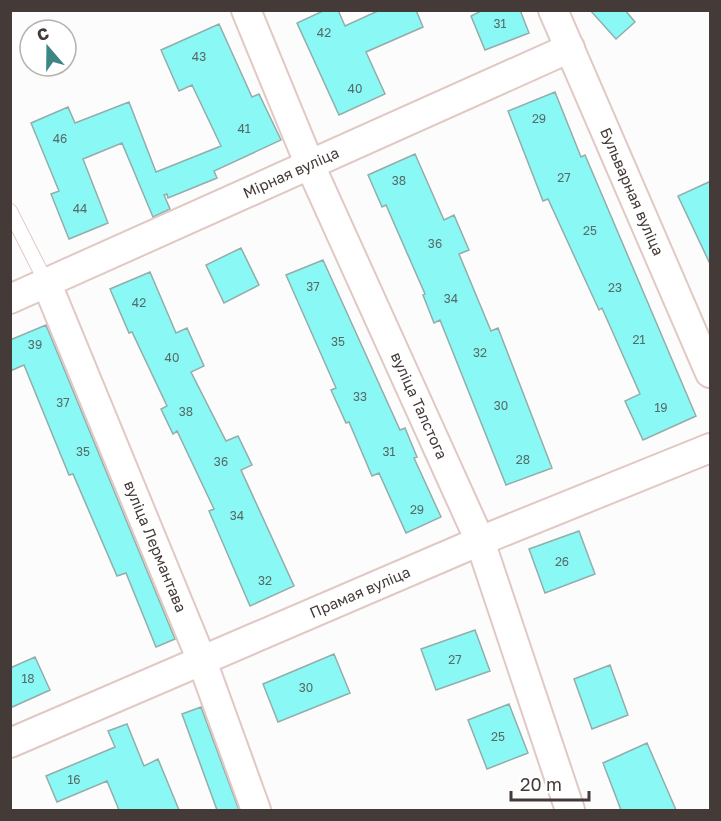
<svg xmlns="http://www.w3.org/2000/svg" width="721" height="821" font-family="'Golos Text',sans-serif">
<rect width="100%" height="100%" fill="#fcfcfc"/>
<path fill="#8af8f4" stroke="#93adab" stroke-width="1.5" d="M325 10H338L345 26 380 10H416L423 27 366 52 385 94 339 115 297 23Z
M483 10H520L529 33 485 50 471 16Z
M590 10H625L635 22 616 39Z
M219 24 252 97 259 94 281 140 214 171 217 178 168 198 167 194 164 195 170 209 153 217 122 143 83 159 108 223 69 239 51 194 59 191 31 123 68 107 75 123 129 102 156 172 221 146 192 85 179 91 161 50Z
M555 92 581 157 585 155 696 416 643 440 625 401 640 394 602 308 599 310 548 199 543 201 508 111Z
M415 154 444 220 454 215 469 250 459 254 491 331 498 328 552 468 506 485 440 320 434 323 423 295 425 294 386 205 382 207 368 175Z
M711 181V266L678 196Z
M241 248 259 285 224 303 206 265Z
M323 260 400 430 405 428 417 457 414 458 441 517 406 533 379 473 372 476 349 422 346 423 331 390 336 388 286 275Z
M150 272 176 333 187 328 204 366 191 372 226 441 238 436 252 465 241 470 294 586 250 606 209 511 214 509 177 431 173 434 161 409 167 406 132 332 129 333 110 289Z
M46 325 175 639 156 647 126 573 117 576 73 474 69 475 24 365 10 371V340Z
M579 531 595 574 545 593 529 549Z
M475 630 490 671 436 690 421 649Z
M334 654 350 693 278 722 263 684Z
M35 657 50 690 10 708V668Z
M610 665 628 715 592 729 574 679Z
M509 704 528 753 487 769 468 720Z
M201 707 239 810H217L182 714Z
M127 724 144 766 158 759 179 810H119L107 781 57 802 46 776 115 747 108 731Z
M647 743 676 810H621L603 763Z"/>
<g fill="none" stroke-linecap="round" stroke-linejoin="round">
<g stroke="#e0c9c2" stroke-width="16">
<path id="lane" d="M10 211 47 284"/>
</g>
<g stroke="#e0c9c2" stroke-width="32">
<g id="street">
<path id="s1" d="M246 10 309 163 480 541 570 810"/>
<path id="s2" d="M553 10 710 373"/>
<path id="s3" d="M47 284 202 661 256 810"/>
<path id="s4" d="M10 299 570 48"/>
<path id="s5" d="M10 743 480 541 710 448"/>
</g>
</g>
<use href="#lane" stroke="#fff" stroke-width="14"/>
<use href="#street" stroke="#fff" stroke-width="28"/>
</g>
<g text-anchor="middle" stroke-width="5" stroke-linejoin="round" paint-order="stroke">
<g font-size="12" fill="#566a67">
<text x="500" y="28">31</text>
<text x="324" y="37">42</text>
<text x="199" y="61">43</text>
<text x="355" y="93">40</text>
<text x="539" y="123">29</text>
<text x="244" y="133">41</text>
<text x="60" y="143">46</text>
<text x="564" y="182">27</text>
<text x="399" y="185">38</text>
<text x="80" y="213">44</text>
<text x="590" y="235">25</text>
<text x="435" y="248">36</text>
<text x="313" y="291">37</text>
<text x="615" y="292">23</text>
<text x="451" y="303">34</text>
<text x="139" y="307">42</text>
<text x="639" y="344">21</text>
<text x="338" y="346">35</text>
<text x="35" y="349">39</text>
<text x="480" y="357">32</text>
<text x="172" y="362">40</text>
<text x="360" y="401">33</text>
<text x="63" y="407">37</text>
<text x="501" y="410">30</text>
<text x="661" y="412">19</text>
<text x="186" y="416">38</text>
<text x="83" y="456">35</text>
<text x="389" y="456">31</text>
<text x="523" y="464">28</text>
<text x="221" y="466">36</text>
<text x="417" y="514">29</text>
<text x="237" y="520">34</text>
<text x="562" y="566">26</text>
<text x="265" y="585">32</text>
<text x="455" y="664">27</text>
<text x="28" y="683">18</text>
<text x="306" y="692">30</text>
<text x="498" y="741">25</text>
<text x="74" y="784">16</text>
</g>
<g font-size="15" fill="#443b38" stroke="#fff">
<text dy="5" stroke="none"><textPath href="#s4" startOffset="308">Мірная вуліца</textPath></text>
<text dy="5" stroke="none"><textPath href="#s2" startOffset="198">Бульварная вуліца</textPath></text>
<text dy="5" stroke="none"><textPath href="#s1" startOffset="432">вуліца Талстога</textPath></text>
<text dy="5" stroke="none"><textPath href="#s3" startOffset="284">вуліца Лермантава</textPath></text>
<text dy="5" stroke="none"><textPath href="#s5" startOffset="381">Прамая вуліца</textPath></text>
</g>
</g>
<rect width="721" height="821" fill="none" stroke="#443b38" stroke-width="24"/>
<g transform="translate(48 48) rotate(340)"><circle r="28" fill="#ffffff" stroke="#b4b1af" stroke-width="1.5"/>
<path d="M0-4.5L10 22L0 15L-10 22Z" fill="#3e8684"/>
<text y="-9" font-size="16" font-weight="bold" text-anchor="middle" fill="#443b38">С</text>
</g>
<path d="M511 791v9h78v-9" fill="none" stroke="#443b38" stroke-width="3"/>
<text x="520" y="791" font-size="18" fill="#443b38" stroke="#ffffff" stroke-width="4.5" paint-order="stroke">20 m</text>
</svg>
